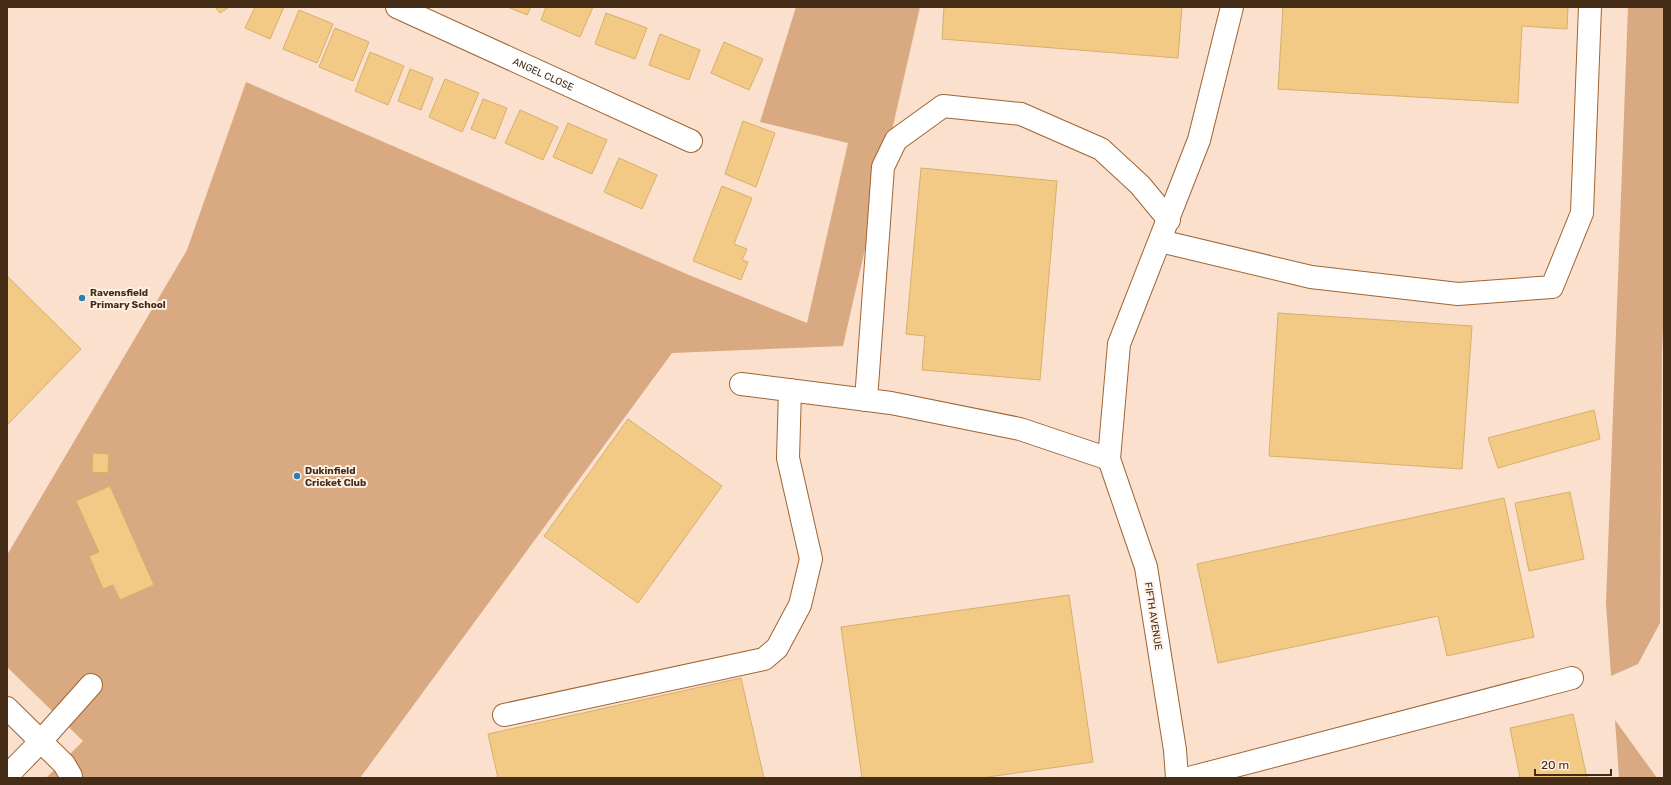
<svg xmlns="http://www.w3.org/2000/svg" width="1671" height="785" font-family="Rubik,sans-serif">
<rect width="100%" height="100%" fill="#fae0cd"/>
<path fill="#d9a982" d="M796 7H920L843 346 672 353 360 778H46L83 741 7 667V555L187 250 246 82 689 275 807 323 848 143 760 122Z
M1628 7H1664V302L1662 353 1660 623 1638 664 1611 676 1606 603Z
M1615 720 1657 778H1619Z"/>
<path fill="#f3ca85" stroke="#d7af6b" d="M215 7H229L220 13Z
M255 7H284L270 39 245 28Z
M508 7H531L527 15Z
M546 7H593L580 37 541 20Z
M944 7H1182L1178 58 942 39Z
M1283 7H1568L1567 29 1522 26 1518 103 1278 89Z
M299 10 333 24 317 63 283 49Z
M606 13 647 28 635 59 595 44Z
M335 28 369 42 353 81 319 67Z
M660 34 700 50 689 80 649 65Z
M724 42 763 59 749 90 711 73Z
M370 52 404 66 388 105 355 91Z
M410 69 433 78 421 110 398 101Z
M445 79 479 93 462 132 429 117Z
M483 99 507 108 495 139 471 129Z
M520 110 558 127 543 160 505 143Z
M743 121 775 133 756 187 725 174Z
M568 123 607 140 592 174 553 157Z
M619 158 657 175 642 209 604 192Z
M921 168 1057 181 1040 380 922 370 925 336 906 334Z
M722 186 752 198 734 244 747 249 742 260 748 262 741 280 693 261Z
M7 276 81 349 7 425Z
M1278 313 1472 326 1462 469 1269 456Z
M1594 410 1600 439 1498 468 1488 438Z
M628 419 722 486 638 603 544 536Z
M93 453 109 454 108 473 92 472Z
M110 486 154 585 120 600 113 585 103 589 89 556 99 552 76 501Z
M1570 492 1584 559 1529 571 1515 503Z
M1504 498 1534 637 1447 656 1438 616 1218 663 1197 564Z
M1069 595 1093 762 981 778H862L841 627Z
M741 678 764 778H498L488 734Z
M1573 714 1587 778H1520L1510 728Z"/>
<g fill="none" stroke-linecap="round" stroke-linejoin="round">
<g stroke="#9e6533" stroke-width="24">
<g id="minor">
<path id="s1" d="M397 7 691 141"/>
<path d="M1160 241 1311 277 1458 294 1552 287 1582 213 1590 7"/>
<path d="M741 384 891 403 1020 429 1109 459"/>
<path d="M866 400 883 167 896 140 943 106 1021 114 1101 149 1140 185 1169 220"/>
<path d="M7 708 64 764 71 776V778"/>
<path d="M504 715 764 659 777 648 800 605 811 559 788 458 790 390"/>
<path d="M7 776 40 742 91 685"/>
<path d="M1177 778 1175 750 1146 567 1109 459 1119 344 1199 140 1232 7"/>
<path d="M1189 778 1572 678"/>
</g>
</g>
<use href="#minor" stroke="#fff" stroke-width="22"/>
</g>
<g fill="#2e7fb0" stroke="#fef0e6" stroke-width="1.5">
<circle cx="82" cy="298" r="4"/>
<circle cx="297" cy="476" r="4"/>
</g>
<g text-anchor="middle" stroke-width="4" stroke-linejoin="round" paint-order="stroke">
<g font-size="10" fill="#442c17" stroke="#fef0e6">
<text dy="4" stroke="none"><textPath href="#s1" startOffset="161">ANGEL CLOSE</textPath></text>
<text transform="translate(1154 616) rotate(81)" y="4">FIFTH AVENUE</text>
</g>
<g font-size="10" font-weight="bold" fill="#442c17" stroke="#fef0e6" text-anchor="start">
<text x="90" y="296">Ravensfield<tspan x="90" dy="12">Primary School</tspan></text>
<text x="305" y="474">Dukinfield<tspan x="305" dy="12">Cricket Club</tspan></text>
</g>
</g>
<rect width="1671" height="785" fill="none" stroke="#442c17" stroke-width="16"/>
<path d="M1535 769v6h76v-6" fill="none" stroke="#442c17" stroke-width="2"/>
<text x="1541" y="769" font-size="12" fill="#442c17" stroke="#fef0e6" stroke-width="3" paint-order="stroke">20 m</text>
</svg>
